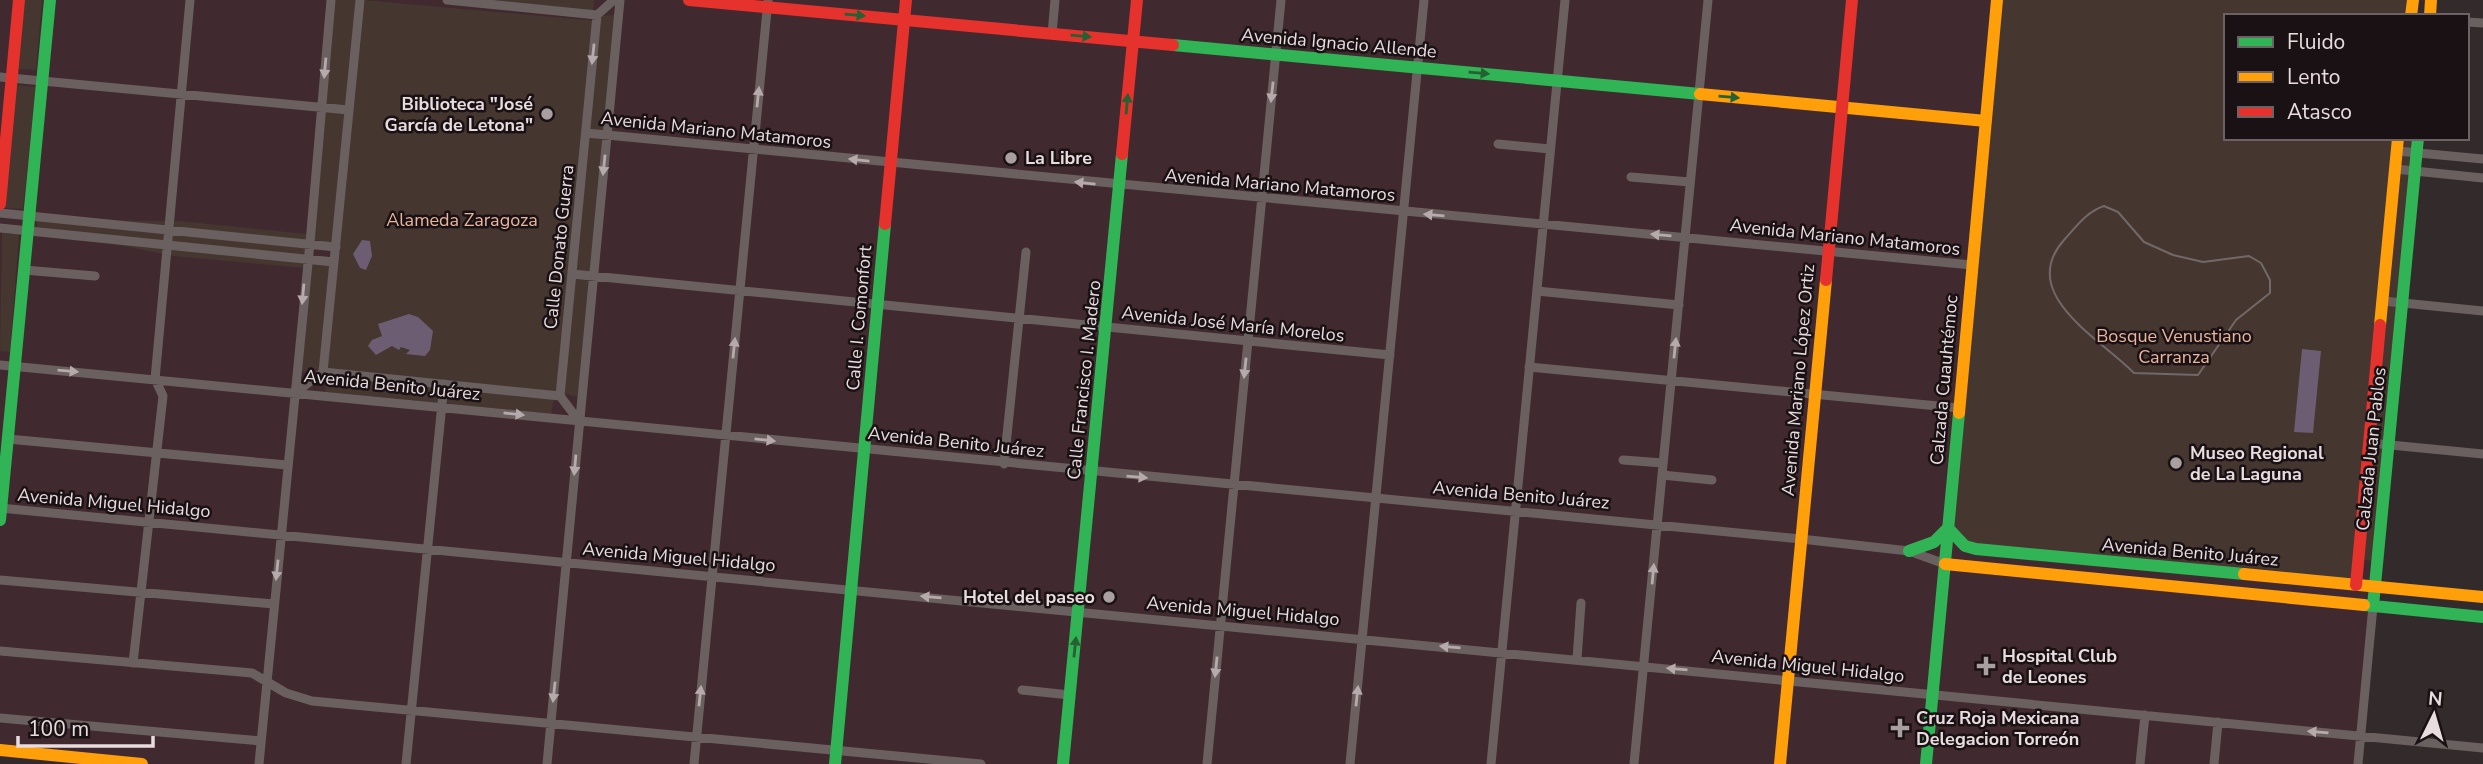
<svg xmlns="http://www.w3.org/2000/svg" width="2483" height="764" font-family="'Nunito Sans',sans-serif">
<rect width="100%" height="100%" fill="#332a2c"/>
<path fill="#402a2f" d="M0 0H2434L2226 16V138H2421L2359 764H74L0 757Z"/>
<path fill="#453630" d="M24 0H42L36 70 16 69Z
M333 0H358L346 105 324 104Z
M362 0 598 21 600 16 616 15 591 271H577L590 279 579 397 566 394V399L554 398 551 414 326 392 325 374Z
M476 0H594L593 12Z
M2001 0H2413L2411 16H2226V138H2412L2372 561 2360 559 2357 584 1983 545 1956 539 1951 522Z
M15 85 36 87 23 209 4 208Z
M323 111 346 113 333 242 313 240Z
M36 220 178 221 307 234 304 268 173 256 37 228Z
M2 233 19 234 10 352 0 351Z
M310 255 332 258 319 369 298 373Z"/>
<path fill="#6d5d72" d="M362 240 370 241 372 256 366 270 360 268 353 254Z
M409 314 418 317 433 331 430 350 425 356 406 354 410 350 401 347 399 350 392 346 376 355 368 346 372 340 382 336 378 324Z
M2302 349 2321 351 2313 433 2294 432Z"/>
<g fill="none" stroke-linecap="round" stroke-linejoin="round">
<path stroke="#6b6060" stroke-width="9" d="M597 15 614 0
M2467 22 2483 23
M1052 34 1055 0
M0 77 349 110
M586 133 1972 265
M1498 144 1550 149
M2397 151 2483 159
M2395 169 2483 178
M1631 177 1690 182
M0 213 336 247
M0 228 334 262
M24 270 95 276
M572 274 1390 355
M1537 291 1679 305
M2383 301 2483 311
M0 365 1801 539 1909 551 1945 564
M1529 367 1959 408
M323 372 560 396 597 15 447 0
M295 393 323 372 360 0
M560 396 579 421
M8 439 287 465
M2370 443 2483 454
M1623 460 1663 463
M1004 464 1026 252
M1662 475 1712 480
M0 508 2483 748
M0 580 274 604
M0 651 252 673 286 693 312 701 981 764
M1577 659 1581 603
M133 663 163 396 155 379 190 0
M1022 690 1070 695
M0 718 261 741
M259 764 310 243 331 0
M406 764 444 384
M547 764 620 0
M694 764 768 0
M1207 764 1281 0
M1350 764 1424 0
M1491 764 1565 0
M1634 764 1708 0
M2140 764 2145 715
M2214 764 2218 722
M2358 764 2373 606"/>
<path stroke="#30b455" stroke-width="12" d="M1173 45 1700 94
M0 520 50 0
M1909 551 1934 542 1948 528 1965 546 1976 549 2244 574
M2364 605 2483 617
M2373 606 2418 138
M835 764 885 224
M1063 764 1122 154
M1926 764 1959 413"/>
<path stroke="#ff9f0a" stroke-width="12" d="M2411 16 2413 0
M2430 16 2431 0
M1700 94 1986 121
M2380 325 2398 138
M1959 413 1997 0
M1945 564 2364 605
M2244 574 2483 597
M0 750 142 764
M1780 764 1826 280"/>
<path stroke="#e5322d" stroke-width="12" d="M689 0 1173 45
M1122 154 1137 0
M0 204 19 0
M885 224 906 0
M1826 280 1852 0
M2356 585 2380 325"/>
<path stroke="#716868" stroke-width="2" d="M2104 206 2118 212 2144 242 2173 255 2203 262 2249 256 2261 263 2270 280V293L2236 320 2198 375 2134 373C2101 339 2016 294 2064 240 2076 227 2086 212 2104 206Z"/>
</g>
<defs><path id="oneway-solid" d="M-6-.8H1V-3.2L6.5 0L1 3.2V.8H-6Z" transform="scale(1.75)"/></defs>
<g fill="#246234">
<use href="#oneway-solid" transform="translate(855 15) rotate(5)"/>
<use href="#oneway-solid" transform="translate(1081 36) rotate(5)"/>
<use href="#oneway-solid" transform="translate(1479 73) rotate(5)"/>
<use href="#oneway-solid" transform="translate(1729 97) rotate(5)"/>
<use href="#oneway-solid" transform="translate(1127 104) rotate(-85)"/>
<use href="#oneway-solid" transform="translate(1075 647) rotate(-84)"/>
</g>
<g fill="#b6aaac">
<use href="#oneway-solid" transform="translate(593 54) rotate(96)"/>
<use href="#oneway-solid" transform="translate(325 68) rotate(95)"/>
<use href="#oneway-solid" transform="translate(1272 92) rotate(96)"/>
<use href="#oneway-solid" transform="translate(758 97) rotate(-84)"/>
<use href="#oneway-solid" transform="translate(859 160) rotate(-174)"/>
<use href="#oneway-solid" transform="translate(604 165) rotate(96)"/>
<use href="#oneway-solid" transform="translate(1085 183) rotate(-174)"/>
<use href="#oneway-solid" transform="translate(1434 215) rotate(-175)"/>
<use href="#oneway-solid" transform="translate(1661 235) rotate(-175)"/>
<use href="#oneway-solid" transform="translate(303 294) rotate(95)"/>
<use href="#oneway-solid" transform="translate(734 348) rotate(-84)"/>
<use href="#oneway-solid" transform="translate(1675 348) rotate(-84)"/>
<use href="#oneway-solid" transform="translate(1245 368) rotate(96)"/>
<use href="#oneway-solid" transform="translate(68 371) rotate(5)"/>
<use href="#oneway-solid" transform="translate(514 414) rotate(6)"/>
<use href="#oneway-solid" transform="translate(765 440) rotate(6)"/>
<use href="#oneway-solid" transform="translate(575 465) rotate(95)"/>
<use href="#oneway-solid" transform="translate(1137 477) rotate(5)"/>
<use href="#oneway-solid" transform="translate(277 570) rotate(96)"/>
<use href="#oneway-solid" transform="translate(1653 574) rotate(-85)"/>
<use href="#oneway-solid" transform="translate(931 597) rotate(-175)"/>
<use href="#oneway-solid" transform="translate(1450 647) rotate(-175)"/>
<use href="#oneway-solid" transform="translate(1216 667) rotate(96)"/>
<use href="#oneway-solid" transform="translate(1677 669) rotate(-175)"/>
<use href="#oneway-solid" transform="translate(554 692) rotate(96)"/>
<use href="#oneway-solid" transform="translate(700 696) rotate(-84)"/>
<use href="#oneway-solid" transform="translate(1357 696) rotate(-84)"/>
<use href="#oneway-solid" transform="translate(2318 732) rotate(-175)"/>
</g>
<g fill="#a99ea0" stroke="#191113" stroke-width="2.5">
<circle cx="547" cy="114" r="7"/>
<circle cx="1011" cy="158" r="7"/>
<circle cx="2176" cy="463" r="7"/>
<circle cx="1109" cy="597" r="7"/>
<path d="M1982.5 655.5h7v7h7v7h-7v7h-7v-7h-7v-7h7z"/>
<path d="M1896.5 717.5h7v7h7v7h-7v7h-7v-7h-7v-7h7z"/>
</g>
<g text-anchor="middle" stroke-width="5" stroke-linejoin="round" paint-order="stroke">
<g font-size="18" fill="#e8dcdf" stroke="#191113">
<text transform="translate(1339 43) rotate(5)" y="6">Avenida Ignacio Allende</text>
<text transform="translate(716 130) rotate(6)" y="6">Avenida Mariano Matamoros</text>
<text transform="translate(1280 185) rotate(5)" y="6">Avenida Mariano Matamoros</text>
<text transform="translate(1845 237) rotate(6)" y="6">Avenida Mariano Matamoros</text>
<text transform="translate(559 247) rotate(-84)" y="6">Calle Donato Guerra</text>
<text transform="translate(859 318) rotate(-85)" y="6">Calle I. Comonfort</text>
<text transform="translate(1233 324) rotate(6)" y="6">Avenida José María Morelos</text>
<text transform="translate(1084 380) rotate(-84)" y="6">Calle Francisco I. Madero</text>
<text transform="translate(1798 380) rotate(-85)" y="6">Avenida Mariano López Ortiz</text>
<text transform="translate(1944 380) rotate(-85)" y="6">Calzada Cuauhtémoc</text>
<text transform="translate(392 385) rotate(6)" y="6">Avenida Benito Juárez</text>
<text transform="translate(956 442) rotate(6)" y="6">Avenida Benito Juárez</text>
<text transform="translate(2371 449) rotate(-84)" y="6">Calzada Juan Pablos</text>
<text transform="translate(1521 495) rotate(5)" y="6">Avenida Benito Juárez</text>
<text transform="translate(114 503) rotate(5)" y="6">Avenida Miguel Hidalgo</text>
<text transform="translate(2190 552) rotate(5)" y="6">Avenida Benito Juárez</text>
<text transform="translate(679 557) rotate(5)" y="6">Avenida Miguel Hidalgo</text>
<text transform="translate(1243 611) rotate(5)" y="6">Avenida Miguel Hidalgo</text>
<text transform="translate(1808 666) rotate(6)" y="6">Avenida Miguel Hidalgo</text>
</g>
<g font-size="18" font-weight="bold" fill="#e8dcdf" stroke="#191113" text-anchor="start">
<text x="533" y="110" text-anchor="end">Biblioteca "José<tspan x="533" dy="21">García de Letona"</tspan></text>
<text x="1025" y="164">La Libre</text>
<text x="2190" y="459">Museo Regional<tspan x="2190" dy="21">de La Laguna</tspan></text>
<text x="1095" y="603" text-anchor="end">Hotel del paseo</text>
<text x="2002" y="662">Hospital Club<tspan x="2002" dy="21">de Leones</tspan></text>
<text x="1916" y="724">Cruz Roja Mexicana<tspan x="1916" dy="21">Delegacion Torreón</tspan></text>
</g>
<g font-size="18" fill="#eab59d" stroke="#191113">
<text x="462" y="226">Alameda Zaragoza</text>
<text x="2174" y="342">Bosque Venustiano<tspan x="2174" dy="21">Carranza</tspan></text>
</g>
</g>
<rect x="2224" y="14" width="245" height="126" fill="#191113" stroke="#6c6265" stroke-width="2"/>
<rect x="2238" y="37" width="35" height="10" fill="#30b455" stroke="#6c6265" stroke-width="2"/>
<text x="2287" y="49" font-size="21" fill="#e8dcdf">Fluido</text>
<rect x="2238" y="72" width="35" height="10" fill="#ff9f0a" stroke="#6c6265" stroke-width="2"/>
<text x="2287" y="84" font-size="21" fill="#e8dcdf">Lento</text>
<rect x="2238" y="107" width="35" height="10" fill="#e5322d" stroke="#6c6265" stroke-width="2"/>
<text x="2287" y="119" font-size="21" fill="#e8dcdf">Atasco</text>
<g transform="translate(2434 715) rotate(5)" stroke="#191113" stroke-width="5" paint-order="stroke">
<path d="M0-5L12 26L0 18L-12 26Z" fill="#e8dcdf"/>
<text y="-10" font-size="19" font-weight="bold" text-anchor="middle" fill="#e8dcdf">N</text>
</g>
<path d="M18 736v10h135v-10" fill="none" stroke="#e8dcdf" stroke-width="3.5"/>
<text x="28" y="736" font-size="21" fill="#e8dcdf" stroke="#191113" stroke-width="5" paint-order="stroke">100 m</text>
</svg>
